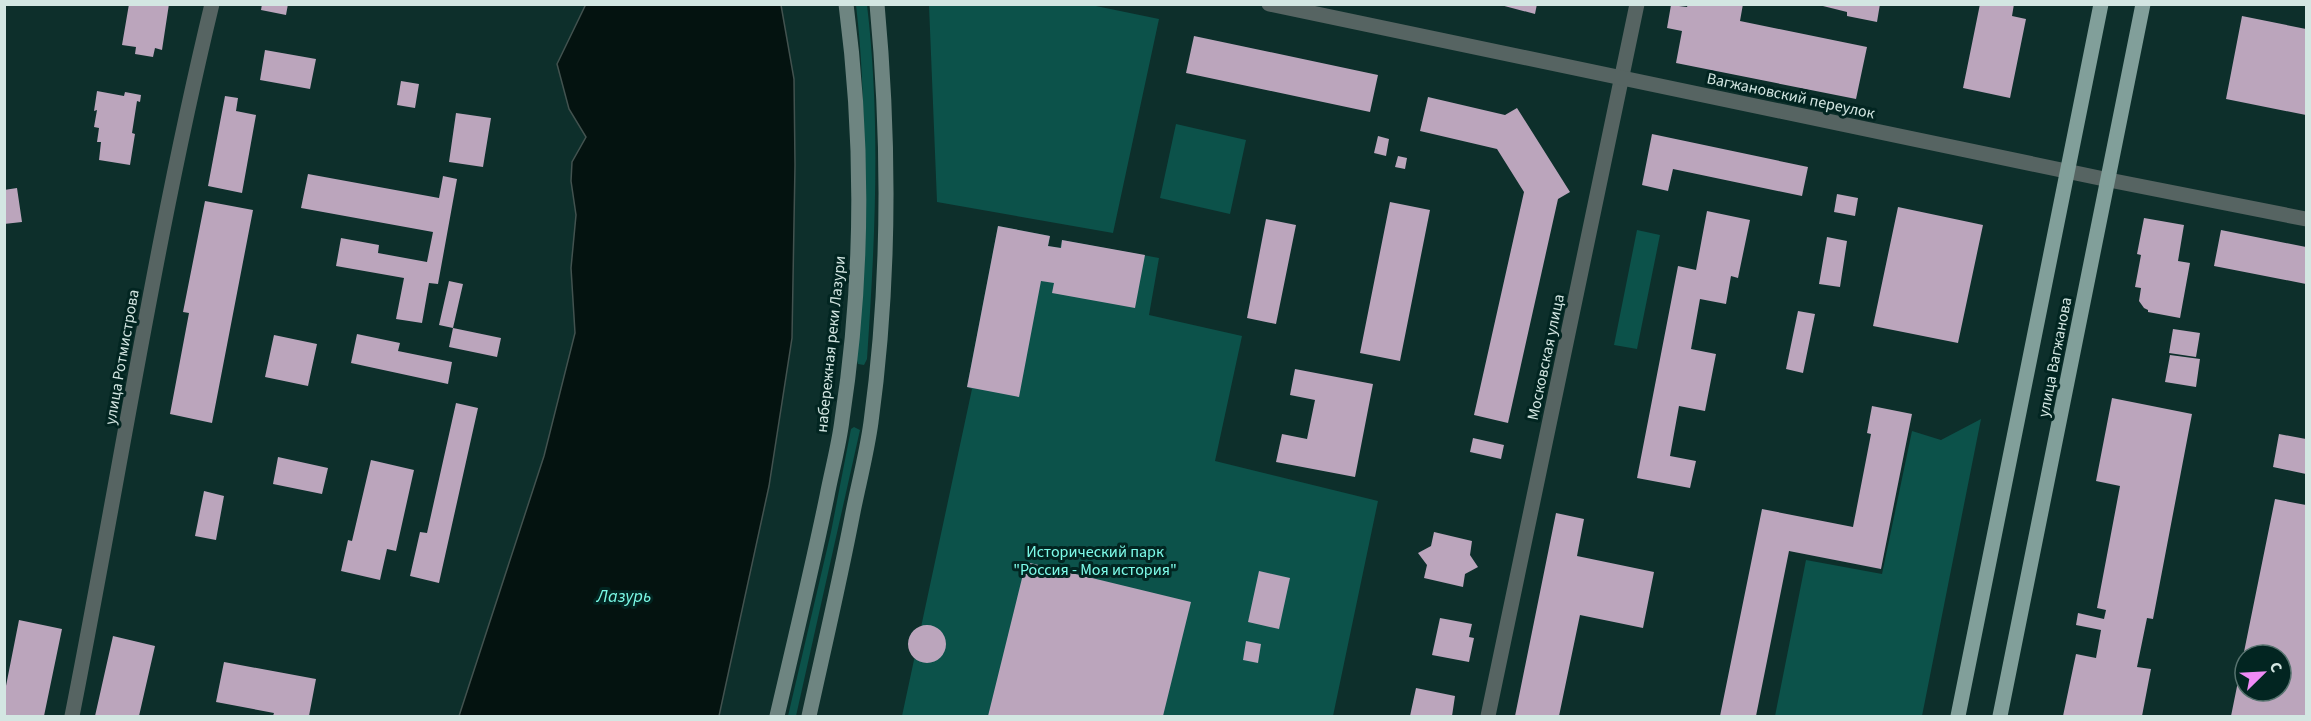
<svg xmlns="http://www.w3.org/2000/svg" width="2311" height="721" font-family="'Source Sans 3',sans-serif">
<rect width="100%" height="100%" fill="#0d2f2b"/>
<path fill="#0c524a" d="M856 5H867C881 122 875 241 867 359L864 365 858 364 856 357C861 240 870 122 856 5Z
M929 5H1091L1159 19 1113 233 937 202Z
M1176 124 1246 140 1230 214 1160 198Z
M998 226 1050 236 1048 246 1060 248 1062 240 1159 258 1149 315 1242 336 1215 461 1378 501 1333 716H902L972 389 967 387Z
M1637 230 1660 235 1637 349 1614 345Z
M1981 419 1922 716H1775L1806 560 1882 574 1912 431 1941 440Z
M854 427 860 430 796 716H788L831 532 851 429Z"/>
<path fill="#041310" stroke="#42524f" stroke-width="1.5" d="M586 4 781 5 794 79 795 165 792 338 769 486 719 716H459L544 456 575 333 571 268 576 215 571 181 572 162 586 137 569 109 557 64Z"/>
<path fill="#bba5bc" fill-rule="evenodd" d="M129 4H169L162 50 155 48 153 57 135 54 136 47 122 45Z
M262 4H288L286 15 261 10Z
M1497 4H1537L1535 14Z
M1688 4H1743L1740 21 1867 47 1856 99 1676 63 1682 31 1667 28 1671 5 1687 7Z
M1815 4H1880L1877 22 1847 16V12Z
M1980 4H2014L2012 16 2026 19 2010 98 1963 88Z
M2242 16 2306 29V115L2226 99Z
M1194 36 1378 75 1370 112 1186 73Z
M265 50 316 59 310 89 260 80Z
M401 81 419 84 415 108 397 105Z
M97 91 124 96 125 92 141 95 140 102 137 101 132 133 135 134 130 165 99 160 101 142H97L99 128 94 127 97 110 94 111Z
M225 96 238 98 236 111 256 115 242 193 208 186Z
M1428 97 1505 115 1517 108 1570 192 1558 199 1508 423 1474 415 1524 192 1497 149 1420 131Z
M456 113 491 118 483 167 449 162Z
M1652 134 1808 167 1802 196 1673 169 1668 191 1642 185Z
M1378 136 1389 139 1386 156 1374 153Z
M1398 156 1407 158 1405 169 1395 167Z
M308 174 439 198 443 176 457 179 438 284 429 283 422 323 396 319 404 278 336 266 341 238 379 245 378 253 427 262 433 232 301 208Z
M17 188 22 222 4 224V190Z
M1837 194 1858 198 1855 216 1834 212Z
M205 201 253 210 212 423 170 414 189 313 183 312Z
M1390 202 1430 210 1400 361 1360 353Z
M1898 207 1983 225 1958 343 1873 326Z
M1707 211 1750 220 1738 278 1731 276 1726 304 1700 299 1691 349 1716 354 1705 411 1679 406 1670 456 1696 461 1690 488 1637 478 1678 266 1696 270Z
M2144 218 2184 225 2178 261 2190 263 2180 318 2148 312V310L2144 308 2139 301 2141 288 2135 287 2141 255 2137 254Z
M1266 219 1296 225 1276 324 1247 318Z
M998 226 1050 236 1048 246 1061 248 1062 240 1145 255 1135 308 1052 293 1054 283 1041 281 1019 397 967 387Z
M2221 230 2306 247V284L2214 266Z
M1827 237 1847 241 1840 287 1819 284Z
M449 281 463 284 453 328 501 338 497 357 449 347 453 328 439 325Z
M1798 311 1815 314 1803 373 1786 369Z
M2173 329 2200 333 2196 357 2169 353Z
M357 334 400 343 398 351 452 362 448 384 351 363Z
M274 335 317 344 308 386 265 377Z
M2170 355 2200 359 2196 387 2165 382Z
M1295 369 1373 384 1355 477 1276 462 1282 434 1307 439 1315 400 1290 395Z
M2112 398 2192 414 2153 619 2147 618 2137 667 2151 669 2142 716H2063L2076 654 2096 658 2101 630 2076 625 2078 613 2104 619 2106 610 2097 608 2120 486 2096 481Z
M456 403 478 408 439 583 410 576 420 532 427 533Z
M1872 406 1912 414 1881 569 1789 551 1756 716H1720L1762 509 1853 527 1871 434 1867 433Z
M2279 434 2306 439V474L2273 467Z
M1473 438 1504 445 1501 459 1470 452Z
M278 457 328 468 322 494 273 484Z
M371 460 414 470 396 551 387 549 380 580 341 571 348 540 352 541Z
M204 491 224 496 216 540 195 536Z
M2275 499 2306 505V716H2231ZM2245 655H2281V691H2245Z
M1556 513 1584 519 1577 556 1654 572 1643 628 1580 615 1559 716H1515Z
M1434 532 1472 541 1470 555 1478 567 1465 574 1463 587 1424 578 1427 565 1418 553 1431 546Z
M1026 562 1191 602 1163 716H988Z
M1259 571 1290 578 1279 629 1248 622Z
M1440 618 1472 624 1469 637 1474 638 1469 662 1432 655Z
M19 620 62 629 44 716H4V696Z
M908 644a19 19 0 1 1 38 0a19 19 0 1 1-38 0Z
M113 636 155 646 139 716H95Z
M1246 641 1261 644 1258 663 1243 660Z
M224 662 316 679 309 716H273L274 713 216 702Z
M1416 688 1455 696 1452 716H1410Z"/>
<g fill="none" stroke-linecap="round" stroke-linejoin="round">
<path stroke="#566462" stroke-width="15" d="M2109 180 2306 219
M1488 716 1637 4"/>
<path stroke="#566462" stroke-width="15" d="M1269 4 2109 180
M72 716C119 479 155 240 212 4"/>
<path stroke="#6e8581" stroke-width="15" d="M777 716C794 643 812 569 827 496 832 470 839 445 842 420 863 283 864 142 846 4
M809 716C824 648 840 580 853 512 859 482 867 452 871 422 890 283 890 144 877 4"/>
<path stroke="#819f9a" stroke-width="15" d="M1958 716 2101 4
M2000 716 2143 4"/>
</g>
<g text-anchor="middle" stroke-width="6" stroke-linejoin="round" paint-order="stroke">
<g font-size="16" fill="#d3e6e2" stroke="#022521">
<text transform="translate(1791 95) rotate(12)" y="6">Вагжановский переулок</text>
<text transform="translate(830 344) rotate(-84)" y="6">набережная реки Лазури</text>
<text transform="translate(121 357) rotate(-80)" y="6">улица Ротмистрова</text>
<text transform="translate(1545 357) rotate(-78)" y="6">Московская улица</text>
<text transform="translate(2054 357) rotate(-79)" y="6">улица Вагжанова</text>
</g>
<g font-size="16" fill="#7efcea" stroke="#022521">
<text x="1095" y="557">Исторический парк<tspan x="1095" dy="18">"Россия - Моя история"</tspan></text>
</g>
<g font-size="18" font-style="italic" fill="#7bfae7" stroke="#022521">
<text x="624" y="602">Лазурь</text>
</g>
</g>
<rect width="2311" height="721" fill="none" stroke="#d3e6e2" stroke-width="12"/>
<g transform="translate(2263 673) rotate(66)"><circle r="28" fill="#022521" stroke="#56726e" stroke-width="1.5"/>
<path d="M0-4.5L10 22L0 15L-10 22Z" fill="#f08bf6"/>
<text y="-9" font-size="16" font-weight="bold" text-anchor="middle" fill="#d3e6e2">С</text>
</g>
</svg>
